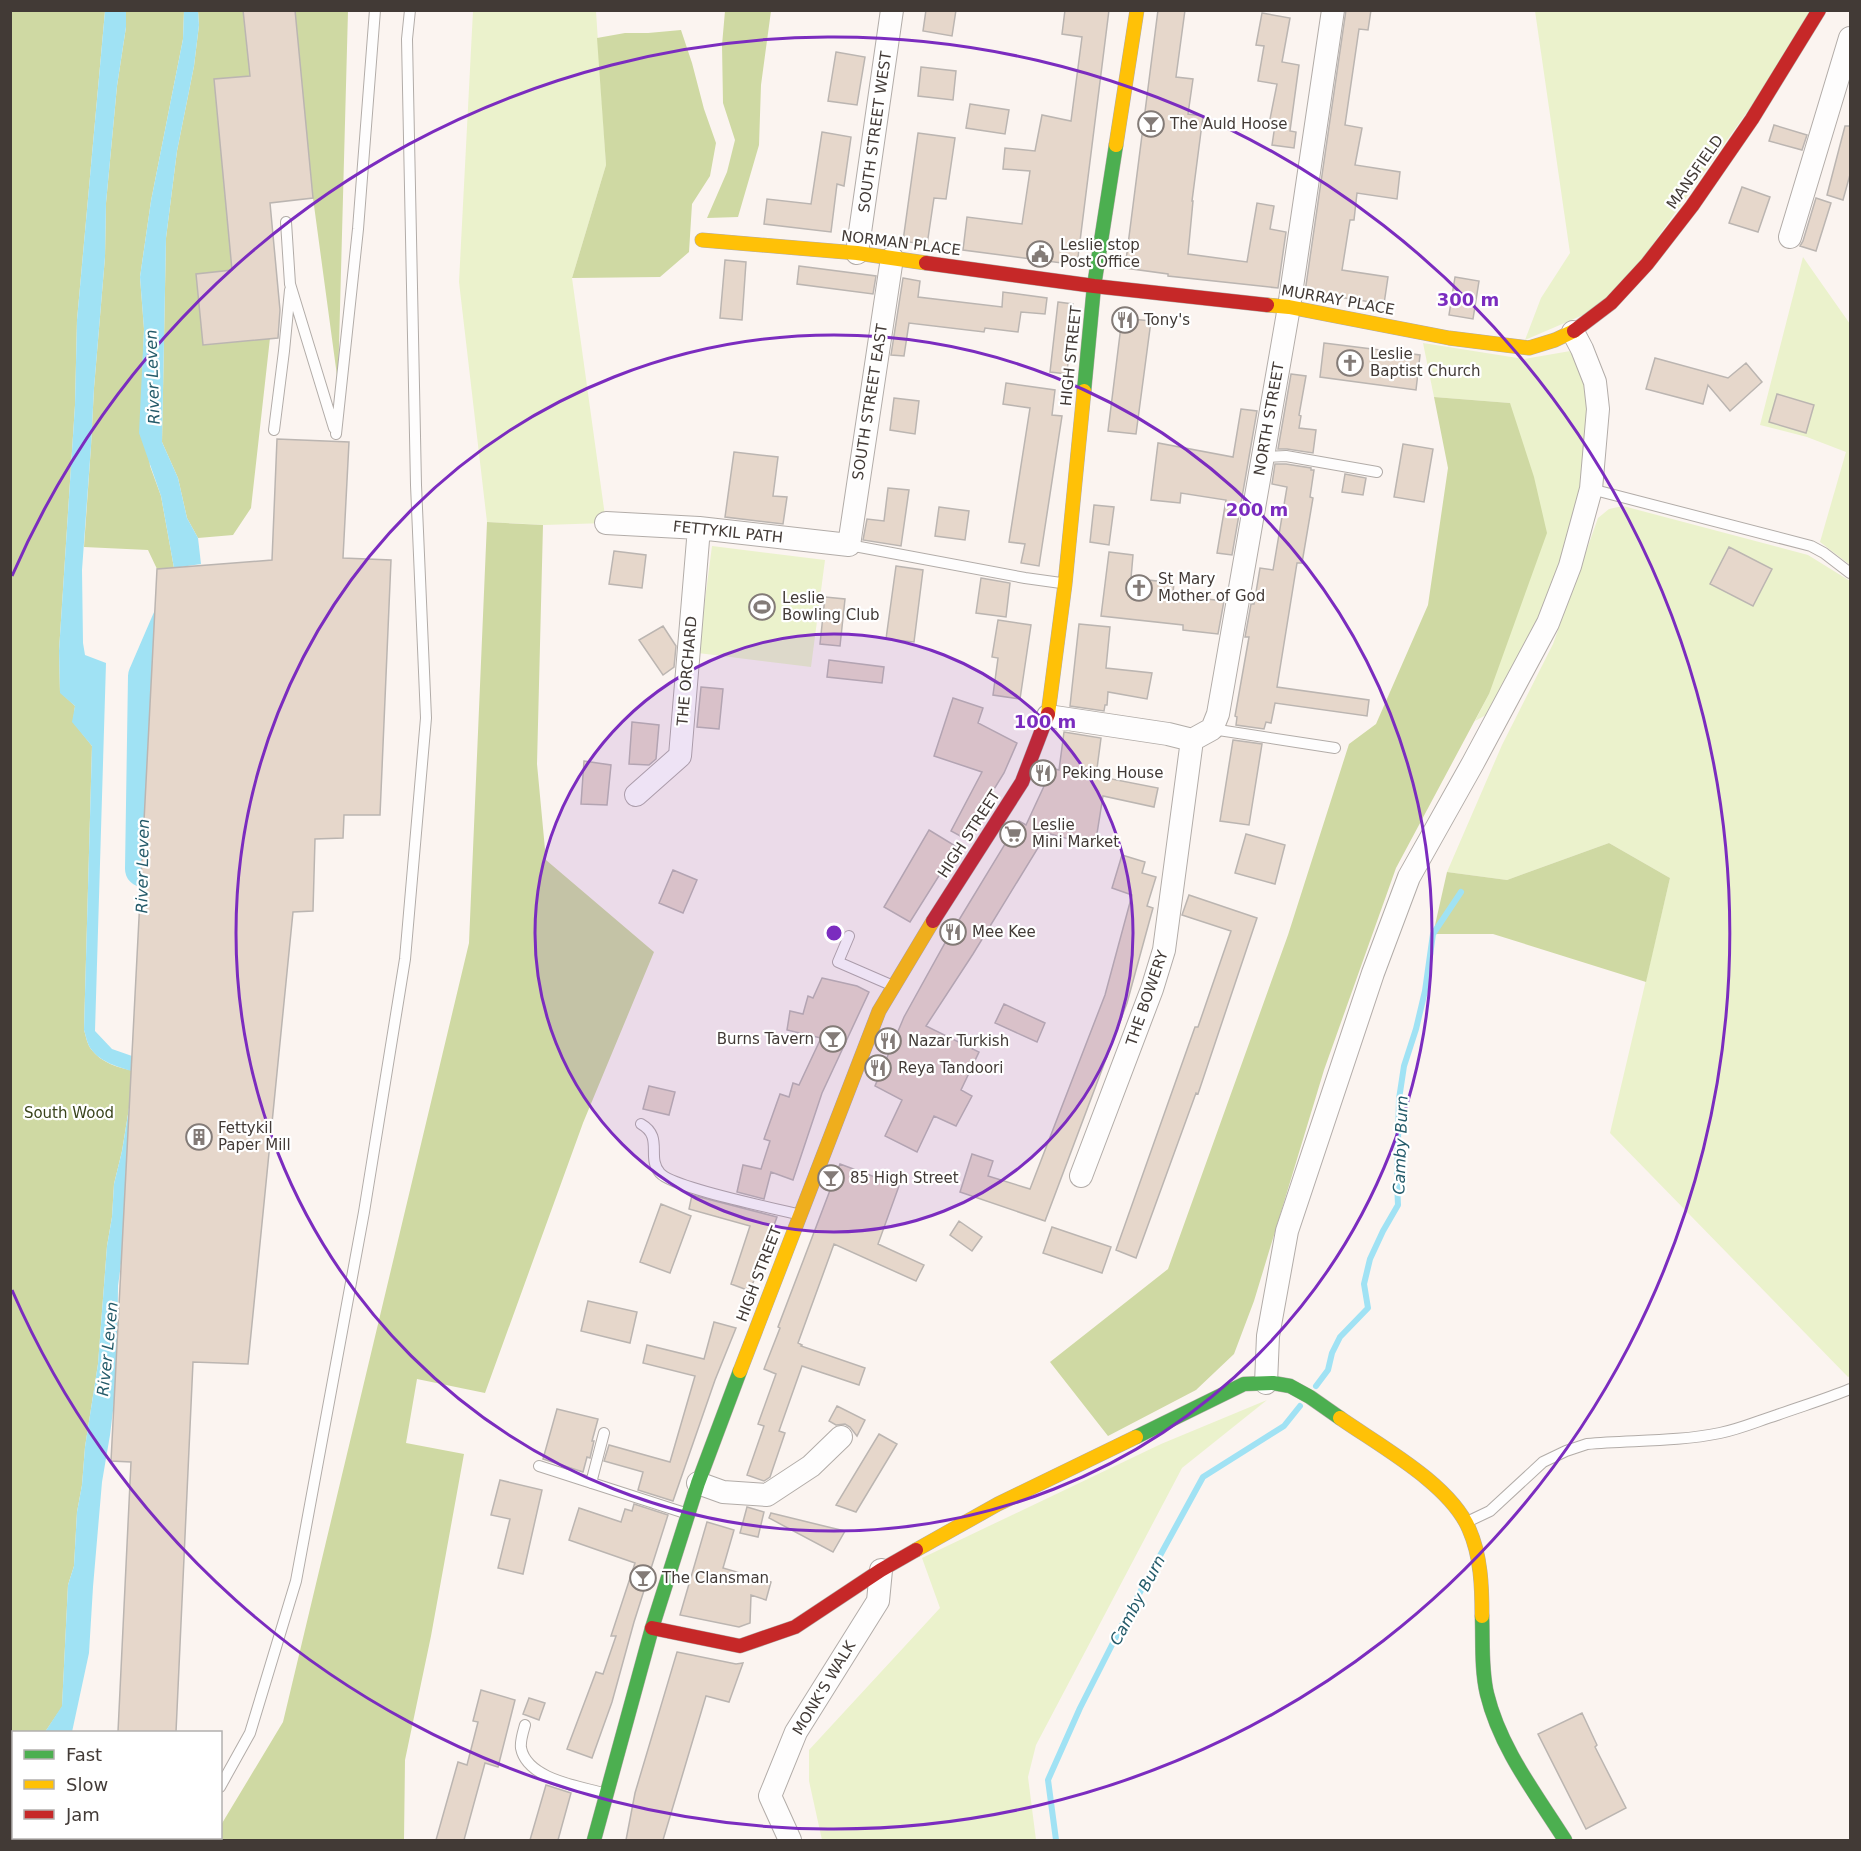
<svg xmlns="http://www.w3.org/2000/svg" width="1861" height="1851" font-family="'DejaVu Sans',sans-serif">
<rect width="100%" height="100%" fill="#fbf4f0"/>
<path fill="#ebf2cc" d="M473 11H596L606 165 572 278 606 523 544 525 487 522 459 282Z
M1535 11H1819L1611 303 1525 340 1541 298 1570 253Z
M1803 257 1850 324V565L1820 542 1846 452 1807 437 1760 425Z
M1423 343 1524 359 1582 349 1595 382 1591 489 1504 705 1475 721 1489 694 1510 403 1434 397Z
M1623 506 1808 555 1850 581V1376L1848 1377 1610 1133 1670 878 1609 843 1507 880 1447 872 1502 745 1553 644 1598 518 1609 509Z
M712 546 825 560 811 667 698 653Z
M1267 1400 1182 1468 1036 1745 1028 1777 1036 1840H822L809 1781V1750L940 1608 922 1558 1161 1444Z"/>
<path fill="#cfd9a3" d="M11 11H105L77 320 75 405 59 651 60 692 75 706 73 722 92 746 84 1030C86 1036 87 1044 91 1049 101 1063 119 1068 135 1071L122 1151 114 1184 112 1217 107 1246 98 1364 85 1447 82 1485 77 1512 74 1566 68 1585 62 1707 45 1732H14L13 1776 11 1779Z
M126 11H184L183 39 151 201 140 277 144 329 142 380 150 466 161 496 174 568 157 569 148 550 84 547 91 446 94 388 105 257 106 203 117 86 126 27Z
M198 11H243L250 76 214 79 232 270 196 274 203 345 270 338 251 508 233 535 198 538 187 518 178 478 162 442 166 238 177 151 194 66 199 25Z
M295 11H348L338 383 313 198Z
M725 11H771L761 85 759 145 738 217 707 218 727 172 735 140 723 103 722 45Z
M681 30 692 63 704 109 716 143 710 176 692 204 689 252 660 277 572 278 606 165 597 38 625 33H648Z
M1434 397 1510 403 1534 477 1547 533 1489 694 1396 868 1324 1070 1254 1301 1234 1354 1196 1390 1108 1436 1050 1362 1168 1269 1288 935 1349 744 1376 724 1428 605 1448 468Z
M487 522 543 525 537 764 546 860 654 952 583 1123 485 1393 417 1379 406 1443 464 1454 431 1636 405 1760 404 1840H211L213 1838H220L221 1825 283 1722 469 943Z
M1609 843 1670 878 1646 982 1493 934H1433L1447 872 1507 880Z"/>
<path fill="#a0e2f4" d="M126 10V27L117 86 106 203 105 257 94 388 91 446 82 570 83 643 85 655 106 663 95 1031 112 1049 132 1056 156 1053 129 1204 118 1286 117 1378 110 1435 102 1482 93 1587 89 1653 72 1732H45L62 1706 68 1585 74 1566 77 1512 82 1485 85 1447 98 1364 107 1246 112 1217 114 1184 122 1151 135 1072C119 1067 101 1063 91 1049 87 1044 86 1036 84 1030L92 746 72 722 75 706 60 693 59 651 75 405 77 320 105 11Z
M184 11H198L199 25 194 66 177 151 166 238 162 442 178 478 187 518 198 538 201 564 174 568 161 496 139 433 144 329 140 277 151 201 183 39Z"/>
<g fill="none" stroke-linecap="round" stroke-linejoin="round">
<path stroke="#a0e2f4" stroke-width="6" d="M1316 1386 1328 1370 1332 1353 1340 1337 1368 1308 1364 1284 1370 1259 1383 1231 1398 1205 1397 1181 1399 1099 1404 1066 1416 1029 1425 991 1433 934 1461 892
M1056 1840 1048 1780 1080 1708 1121 1627 1203 1477 1284 1426 1300 1406"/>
<path stroke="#a0e2f4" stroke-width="36" d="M143 869 146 676 171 618"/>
</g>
<path fill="#e6d7cb" stroke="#bbb5b1" stroke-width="1.5" d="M243 10H295L313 198 270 203 280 310 278 338 203 345 196 274 232 270 214 79 250 76Z
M926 10H956L952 36 923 31Z
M1065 10H1109L1077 265 963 250 967 217 1022 224 1030 171 1003 169 1005 148 1035 151 1042 115 1071 121 1082 37 1062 34Z
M1158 10H1185L1176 77 1193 79 1188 114 1203 116 1192 201H1193L1188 254 1247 262 1257 203 1274 206 1270 229 1286 232 1278 288 1168 276V274L1125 268Z
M1346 10H1371L1368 30 1359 29 1345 125 1362 128 1355 165 1400 172 1397 199 1357 193 1354 220H1350L1342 270 1388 277 1384 304 1305 292Z
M1262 13 1290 18 1282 62 1299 65 1290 131 1296 132 1294 148 1272 145 1275 125 1269 124 1277 84 1258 81 1264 46 1256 45Z
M836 52 865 57 857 105 828 101Z
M921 67 956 71 953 100 918 96Z
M970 104 1009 110 1005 134 966 128Z
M1774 125 1807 135 1802 150 1769 141Z
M1845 126H1851V171L1843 200 1827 195Z
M822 132 851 137 844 186 837 184 831 232 764 224 767 199 811 204Z
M918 133 955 138 946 199 934 198 927 245 903 241Z
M1742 187 1770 197 1758 232 1729 223Z
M1816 198 1831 203 1816 251 1800 246 1803 241Z
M725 260 746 262 742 320 720 318Z
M799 266 876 276 873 294 797 284Z
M1455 277 1479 281 1473 319 1449 315Z
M903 278 920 281 918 297 1002 307 1003 292 1047 298 1045 314 1021 312 1018 332 985 328 984 332 909 323 904 356 891 355Z
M1058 302 1073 304 1067 374 1050 372Z
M1122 318 1151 321 1136 434 1108 431Z
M1324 343 1420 355 1416 390 1320 377Z
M1655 358 1728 378 1746 363 1762 382 1730 411 1708 385 1703 404 1646 389Z
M1291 374 1306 376 1299 415 1301 416 1299 428 1316 430 1313 453 1287 449H1278Z
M1006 383 1055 390 1052 415 1062 416 1039 566 1021 563 1025 544 1009 542 1030 408 1003 404Z
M1777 394 1814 405 1806 433 1769 422Z
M894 398 919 401 915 434 890 430Z
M1241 409 1257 411 1232 555 1217 553 1226 500 1181 493 1180 503 1151 500 1158 443 1233 457Z
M277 439 349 442 343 558 391 560 380 815H344L343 838 315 839 313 911 293 912 248 1364 193 1362 176 1732H118L131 1462 111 1461 157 569 272 560Z
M1403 444 1433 449 1424 502 1394 497Z
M734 452 778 457 773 496 787 497 783 524 725 517Z
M1275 464H1286L1311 468V470H1314L1310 497 1313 498 1302 563H1297L1277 687 1369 700 1367 716 1275 703 1271 723 1266 722 1264 729 1236 725 1237 717 1235 716 1249 637H1245L1251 604H1254L1260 568 1273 570 1287 487 1272 484Z
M1345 474 1366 478 1363 495 1342 492Z
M888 488 909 490 901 546 863 540 867 519 884 521Z
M1094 505 1114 507 1109 545 1090 542Z
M939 507 969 511 965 540 935 536Z
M1729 547 1772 569 1753 606 1710 584Z
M614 551 646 555 642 588 609 584Z
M1109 552 1133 555 1131 578 1174 583 1173 593H1179V596L1224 601 1218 634 1183 630V625L1101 616Z
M896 566 923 570 914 642 886 639Z
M981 578 1010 583 1006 617 976 613Z
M825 597 845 599 840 646 820 644Z
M998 620 1031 625 1020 699 993 695 998 658 992 657Z
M1079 624 1110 627 1106 668 1152 673 1147 699 1108 692 1107 705H1105L1104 711 1070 706Z
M663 626 676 646 674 667 663 675 639 640Z
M829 660 884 667 882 683 827 677Z
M701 687 723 689 719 729 697 727Z
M953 698 983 708 978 723 1017 743 1004 773 964 838 951 831 982 772 934 756Z
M632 722 659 725 656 759 649 765 629 764Z
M1064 732 1101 738 1096 776 1158 788 1154 807 1103 796 1095 846 1047 833 973 954 926 1026 979 1052 961 1090 972 1096 956 1126 934 1116 917 1152 885 1136 902 1100 875 1086 904 1017 945 943 1019 821 1026 825 1045 784H1042L1048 767 1059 770Z
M1233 740 1262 744 1249 825 1220 821Z
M584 761 611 765 607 805 581 804Z
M929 830 957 847 910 922 884 907Z
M1246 834 1285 845 1275 884 1235 873Z
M1122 855 1145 862 1142 873 1156 877 1147 906 1153 908 1127 1003 1045 1221 960 1192 972 1154 993 1161 988 1176 1030 1189 1105 995 1132 895 1112 888Z
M673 870 697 880 683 913 659 903Z
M1189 895 1257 918 1198 1094 1196 1093 1136 1258 1116 1250 1195 1027H1198L1231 931 1182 915Z
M822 978 857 986 869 992 822 1093 793 1180 771 1172 764 1199 737 1192 743 1165 761 1169 770 1141 764 1139 780 1094 789 1097 793 1083 799 1085 821 1038 787 1030 790 1011 803 1014 808 996 813 998Z
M1004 1004 1045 1023 1037 1042 995 1023Z
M649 1086 675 1092 669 1115 643 1109Z
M840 1164 899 1186 878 1244 924 1265 916 1281 834 1244 798 1343 802 1345 801 1346 865 1368 859 1385 802 1366 779 1431 785 1433 770 1477 764 1481 747 1475 764 1426 758 1424 776 1374 764 1369 780 1328 778 1327Z
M692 1195 777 1217 750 1291 731 1284 750 1226 689 1209Z
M661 1204 691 1216 670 1273 640 1262Z
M959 1221 982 1237 972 1251 950 1235Z
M1052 1227 1111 1247 1102 1273 1043 1253Z
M588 1301 637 1312 630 1343 581 1331Z
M714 1322 736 1328 715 1380 673 1501 638 1490 643 1472 604 1461 609 1445 670 1462 695 1376 643 1363 647 1345 704 1359Z
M837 1406 865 1420 857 1436 850 1427 845 1424 836 1425 829 1421Z
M557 1409 598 1419 592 1441H594L590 1458 587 1457 583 1472 543 1459Z
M879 1434 897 1444 856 1512 836 1505Z
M500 1480 542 1490 523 1574 498 1568 510 1519 491 1515Z
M634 1504 668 1515 634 1622 612 1702 592 1758 567 1749 596 1672 603 1674 616 1636H611L635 1563 569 1540 579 1508 621 1522 625 1509 632 1511Z
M747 1507 764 1512 758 1537 740 1533Z
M771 1513 824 1526 845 1531 833 1552 769 1518Z
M707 1522 734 1530 723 1568 771 1582 766 1600 751 1595 750 1623 739 1627 680 1615Z
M677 1652 736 1664 743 1663 729 1702 706 1696 663 1840H626L635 1793Z
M481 1690 515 1700 498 1767 485 1763 464 1840H436L458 1762 467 1765 478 1722 473 1721Z
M529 1698 545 1703 539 1720 523 1714Z
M1582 1713 1597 1745 1595 1747 1626 1808 1586 1829 1538 1734Z
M546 1785 571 1793 558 1840H530Z"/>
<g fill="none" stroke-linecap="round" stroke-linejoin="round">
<g stroke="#b2aca8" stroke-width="12">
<path id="lane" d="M286 222 290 284 334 428
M274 430 284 351 290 290
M336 434 358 229 375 10
M1263 457 1286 456 1377 472
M1591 489 1811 546 1824 553 1850 573
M849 545 1025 578 1061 583
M1212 729 1335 748
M849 936 838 962 891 985
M641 1124C664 1137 646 1157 660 1173 673 1188 773 1208 797 1214
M539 1466 685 1513
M591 1483 604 1433
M1469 1521 1490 1511 1543 1462 1566 1451 1587 1444C1631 1440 1677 1442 1720 1433 1740 1429 1758 1421 1777 1415 1802 1406 1826 1399 1850 1389
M525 1725C523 1732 520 1741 521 1748 527 1779 578 1786 603 1793
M220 1787 250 1733 296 1581 364 1212 405 959 426 718 416 485 407 39 410 10
M192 1840 193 1838"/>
</g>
<g stroke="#b2aca8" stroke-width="24">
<path id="street" d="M1790 237 1850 38
M857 253 892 10
M606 523 699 528 849 545 892 258
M1048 716 1168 734 1192 740 1212 729 1218 714 1224 680 1289 307 1333 10
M636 795 680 756 699 528
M1081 1176 1152 989 1164 950 1192 740
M1266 1383 1268 1336 1287 1231 1373 973 1409 877 1473 763 1548 623 1570 566 1591 489 1598 409 1595 382 1582 349 1573 332
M698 1483 723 1492 767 1495 811 1466 841 1437
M790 1840 770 1796 796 1732 878 1601 881 1570"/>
</g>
<g stroke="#b2aca8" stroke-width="15">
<path id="fast" d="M1084 391 1094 286 1116 145
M1136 1437 1244 1384 1273 1383 1290 1386 1310 1397 1340 1418
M1482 1616C1483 1642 1481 1669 1487 1694 1500 1748 1536 1794 1565 1840
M594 1840 652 1628 698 1483 740 1371"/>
</g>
<g stroke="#b2aca8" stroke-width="15">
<path id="slow" d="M1116 145 1137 10
M702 240 857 253 926 263
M1267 305 1289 307 1449 338 1529 348 1555 340 1574 331
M1048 714 1065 584 1084 391
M740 1371 879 1011 933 921
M1340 1418C1380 1446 1450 1484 1469 1529 1481 1556 1482 1587 1482 1616
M916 1550 998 1504 1136 1437"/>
</g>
<g stroke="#b2aca8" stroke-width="15">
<path id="jam" d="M926 263 1094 286 1267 305
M1574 331 1611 303 1647 264 1692 206 1752 119 1819 10
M933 921 1022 782 1048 714
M652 1628 740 1646 795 1627 881 1570 916 1550"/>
</g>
<use href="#lane" stroke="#fefdfd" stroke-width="10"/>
<use href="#street" stroke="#fefdfd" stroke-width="22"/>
<use href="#fast" stroke="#4caf50" stroke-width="14"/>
<use href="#slow" stroke="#ffc107" stroke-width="14"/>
<use href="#jam" stroke="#c62828" stroke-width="14"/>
</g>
<circle cx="834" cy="933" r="299" fill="#7b2cbf" fill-opacity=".12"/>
<g fill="none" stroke="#7b2cbf" stroke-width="3">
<circle cx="834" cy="933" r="299"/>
<circle cx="834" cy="933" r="598"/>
<path d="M12 576A896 896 0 1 1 12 1290"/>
</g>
<defs>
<g id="bar-ring" transform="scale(1.35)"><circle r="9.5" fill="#fff" stroke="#837b77" stroke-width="1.5"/><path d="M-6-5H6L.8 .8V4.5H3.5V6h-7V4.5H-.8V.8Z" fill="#837b77"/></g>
<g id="civic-ring" transform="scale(1.35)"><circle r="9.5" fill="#fff" stroke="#837b77" stroke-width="1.5"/><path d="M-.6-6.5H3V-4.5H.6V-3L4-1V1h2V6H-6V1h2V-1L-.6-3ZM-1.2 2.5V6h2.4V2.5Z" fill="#837b77"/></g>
<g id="restaurant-ring" transform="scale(1.35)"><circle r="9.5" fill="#fff" stroke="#837b77" stroke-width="1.5"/><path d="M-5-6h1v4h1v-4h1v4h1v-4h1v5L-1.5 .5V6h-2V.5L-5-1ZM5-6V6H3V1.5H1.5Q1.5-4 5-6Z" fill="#837b77"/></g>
<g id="church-ring" transform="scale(1.35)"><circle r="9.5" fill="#fff" stroke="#837b77" stroke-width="1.5"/><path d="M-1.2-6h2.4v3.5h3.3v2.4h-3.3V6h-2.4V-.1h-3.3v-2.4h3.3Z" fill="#837b77"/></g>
<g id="stadium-ring" transform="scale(1.35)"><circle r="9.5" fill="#fff" stroke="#837b77" stroke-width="1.5"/><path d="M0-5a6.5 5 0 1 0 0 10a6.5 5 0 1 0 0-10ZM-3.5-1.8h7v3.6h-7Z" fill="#837b77"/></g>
<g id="supermarket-ring" transform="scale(1.35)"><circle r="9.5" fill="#fff" stroke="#837b77" stroke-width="1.5"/><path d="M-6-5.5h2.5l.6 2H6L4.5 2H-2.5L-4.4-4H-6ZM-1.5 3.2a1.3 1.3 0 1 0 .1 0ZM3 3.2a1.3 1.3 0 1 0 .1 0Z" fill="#837b77"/></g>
<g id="building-ring" transform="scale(1.35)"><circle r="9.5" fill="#fff" stroke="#837b77" stroke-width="1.5"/><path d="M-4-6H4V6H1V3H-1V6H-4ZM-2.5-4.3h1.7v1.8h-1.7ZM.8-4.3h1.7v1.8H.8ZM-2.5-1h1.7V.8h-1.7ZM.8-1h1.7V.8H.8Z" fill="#837b77"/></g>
</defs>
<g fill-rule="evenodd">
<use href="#bar-ring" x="1151" y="124"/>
<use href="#civic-ring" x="1040" y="254"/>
<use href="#restaurant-ring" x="1125" y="320"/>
<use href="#church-ring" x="1350" y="363"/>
<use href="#church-ring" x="1139" y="588"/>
<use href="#stadium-ring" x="762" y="607"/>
<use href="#restaurant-ring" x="1043" y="773"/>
<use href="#supermarket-ring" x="1013" y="834"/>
<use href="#restaurant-ring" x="953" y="932"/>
<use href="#bar-ring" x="833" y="1039"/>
<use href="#restaurant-ring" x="888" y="1041"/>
<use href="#restaurant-ring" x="878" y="1068"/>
<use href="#building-ring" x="199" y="1137"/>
<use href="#bar-ring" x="831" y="1178"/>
<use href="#bar-ring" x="643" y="1578"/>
</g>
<g text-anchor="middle" stroke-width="4.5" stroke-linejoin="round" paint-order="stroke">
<g font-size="15" fill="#423a36" stroke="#fff" text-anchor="start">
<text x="1170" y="129">The Auld Hoose</text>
<text x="1060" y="250">Leslie stop<tspan x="1060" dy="17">Post Office</tspan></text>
<text x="1144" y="325">Tony's</text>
<text x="1370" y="359">Leslie<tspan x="1370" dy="17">Baptist Church</tspan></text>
<text x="1158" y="584">St Mary<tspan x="1158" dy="17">Mother of God</tspan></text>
<text x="782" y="603">Leslie<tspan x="782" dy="17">Bowling Club</tspan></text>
<text x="1062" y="778">Peking House</text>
<text x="1032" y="830">Leslie<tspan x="1032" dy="17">Mini Market</tspan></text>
<text x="972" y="937">Mee Kee</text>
<text x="814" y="1044" text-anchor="end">Burns Tavern</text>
<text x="908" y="1046">Nazar Turkish</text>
<text x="898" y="1073">Reya Tandoori</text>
<text x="218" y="1133">Fettykil<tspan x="218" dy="17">Paper Mill</tspan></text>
<text x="850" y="1183">85 High Street</text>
<text x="662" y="1583">The Clansman</text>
</g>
<g font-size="15" fill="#423a36" stroke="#fff">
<text transform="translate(875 132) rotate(-82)" y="5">SOUTH STREET WEST</text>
<text transform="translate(1695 172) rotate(-55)" y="5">MANSFIELD</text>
<text transform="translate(901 243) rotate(7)" y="5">NORMAN PLACE</text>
<text transform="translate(1338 300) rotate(10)" y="5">MURRAY PLACE</text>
<text transform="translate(1071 356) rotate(-84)" y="5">HIGH STREET</text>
<text transform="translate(870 402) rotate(-81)" y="5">SOUTH STREET EAST</text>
<text transform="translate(1269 419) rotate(-80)" y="5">NORTH STREET</text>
<text transform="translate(728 532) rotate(6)" y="5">FETTYKIL PATH</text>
<text transform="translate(687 671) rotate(-85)" y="5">THE ORCHARD</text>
<text transform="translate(969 834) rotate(-57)" y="5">HIGH STREET</text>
<text transform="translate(1147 998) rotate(-71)" y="5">THE BOWERY</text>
<text transform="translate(759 1274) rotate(-69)" y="5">HIGH STREET</text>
<text transform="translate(824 1688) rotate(-59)" y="5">MONK'S WALK</text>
</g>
<g font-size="15" fill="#3a441c" stroke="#fff">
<text x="69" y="1118">South Wood</text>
</g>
<g font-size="16" font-style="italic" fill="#245b6a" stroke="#fff">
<text transform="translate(152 377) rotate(-92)" y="6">River Leven</text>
<text transform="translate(142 866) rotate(-89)" y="6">River Leven</text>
<text transform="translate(1400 1145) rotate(-88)" y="6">Camby Burn</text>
<text transform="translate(107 1349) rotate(-84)" y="6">River Leven</text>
<text transform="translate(1137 1600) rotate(-62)" y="6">Camby Burn</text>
</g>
</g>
<circle cx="834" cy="933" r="9" fill="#7b2cbf" stroke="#fff" stroke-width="3"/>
<g font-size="18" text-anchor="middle" font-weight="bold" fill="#7b2cbf" stroke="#fff" stroke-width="4.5" stroke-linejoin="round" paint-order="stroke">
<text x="1468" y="306">300 m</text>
<text x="1257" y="516">200 m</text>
<text x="1045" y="728">100 m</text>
</g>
<rect width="1861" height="1851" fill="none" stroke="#423a36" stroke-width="24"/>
<rect x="12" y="1731" width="210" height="108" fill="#ffffff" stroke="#b3b0af" stroke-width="1.5"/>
<rect x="24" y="1750" width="30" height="9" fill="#4caf50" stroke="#b3b0af" stroke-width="1.5"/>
<text x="66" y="1761" font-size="18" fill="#423a36">Fast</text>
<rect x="24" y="1780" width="30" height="9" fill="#ffc107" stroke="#b3b0af" stroke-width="1.5"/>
<text x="66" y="1791" font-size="18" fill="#423a36">Slow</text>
<rect x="24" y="1810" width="30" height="9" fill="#c62828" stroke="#b3b0af" stroke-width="1.5"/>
<text x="66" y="1821" font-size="18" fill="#423a36">Jam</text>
</svg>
